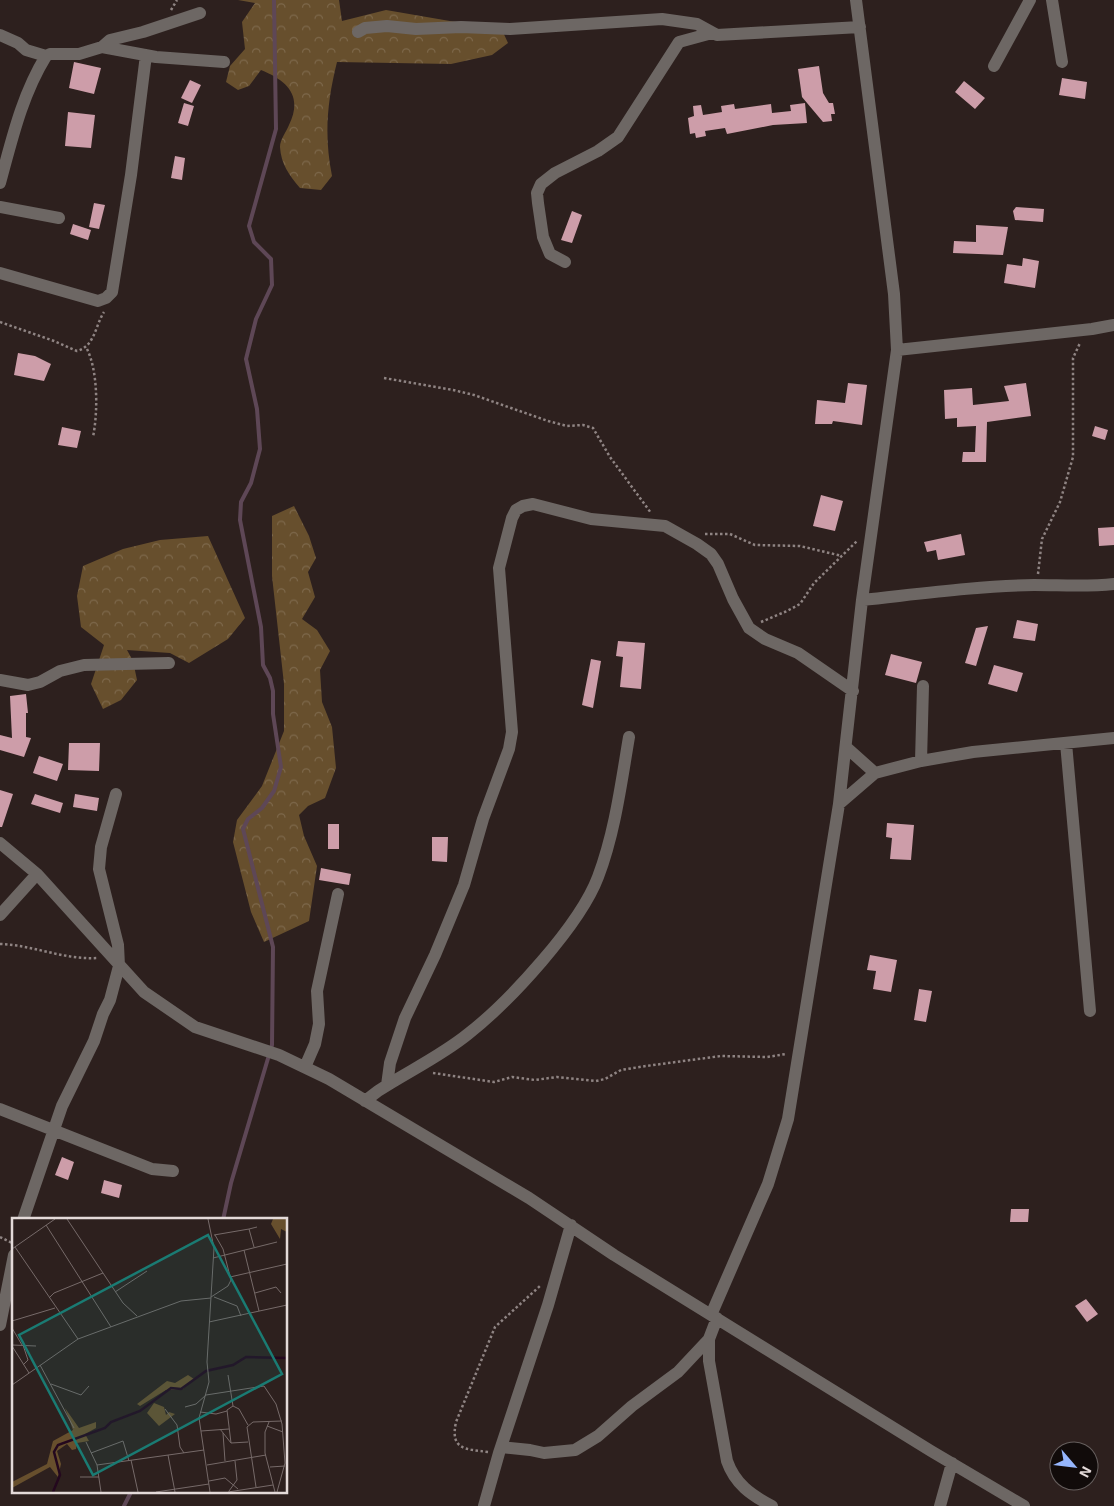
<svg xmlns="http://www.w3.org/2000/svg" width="1114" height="1506" font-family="'Exo 2',sans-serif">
<defs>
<pattern id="forest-crowns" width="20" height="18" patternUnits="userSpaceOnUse" patternTransform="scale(1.25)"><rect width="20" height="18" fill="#674f2d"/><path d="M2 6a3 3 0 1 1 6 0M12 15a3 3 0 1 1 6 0" fill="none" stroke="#7d684b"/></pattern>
</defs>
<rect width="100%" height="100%" fill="#2d201e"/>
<path fill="url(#forest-crowns)" d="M238 0H339L342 21 386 10 502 30 508 43 492 55 451 64 337 62C327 102 324 136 332 176L321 190 300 188C289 175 281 164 280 147 280 140 286 132 289 125 303 96 288 81 261 70L249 86 238 90 226 82 230 66 245 49 242 22 255 3Z
M294 506 309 536 316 558 308 572 315 597 302 619 317 630 330 651 320 670 322 702 332 727 336 768 325 798 308 806 299 815 304 836 317 866 309 921 264 942 251 912 233 842 237 820 262 786 284 731V684L272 576V516Z
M208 536 245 618 228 639 189 663 170 653 127 650 133 661 137 680 121 700 103 709 91 684 104 645 81 627 77 596 83 566 123 549 160 540Z"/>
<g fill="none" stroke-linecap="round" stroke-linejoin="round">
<path stroke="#5e4756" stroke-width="4" d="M223 1220 231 1183 272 1045 273 947 243 829 248 819 262 808 274 791 281 767 273 714V691L270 678 263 665 261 627 240 520 241 502 251 483 260 449 257 409 246 359 256 319 272 285 271 259 254 242 249 226 276 129 274 0
M124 1506 131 1492"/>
</g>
<path fill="#cd9da9" d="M74 62 101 68 94 94 69 88Z
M819 66 823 93 829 103H833L835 114H831L832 121 823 122 802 97 798 69Z
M1062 78 1087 82 1085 99 1059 95Z
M190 80 201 85 192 103 181 98Z
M964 81 985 98 975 109 955 92Z
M184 103 194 106 188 126 178 123Z
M805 103 807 123 773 125 727 134 725 128 705 131 706 136 696 138 695 133 690 134 688 118 694 116 693 106 701 105 703 115 722 112 721 106 734 104 735 109 771 104 772 113 791 111 790 105Z
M68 112 95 115 91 148 65 146Z
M175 156 185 158 182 180 171 178Z
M94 203 105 205 99 229 89 227Z
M1016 207 1044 209 1043 222 1015 220 1013 211Z
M572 211 582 215 572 243 561 240Z
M73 224 91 230 88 240 70 234Z
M976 225 1008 227 1003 255 953 253 954 241 976 242Z
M1023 258 1039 261 1035 288 1004 283 1007 264 1022 266Z
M18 353 35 356 51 364 44 381 14 375Z
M848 383 867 385 862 425 833 421 832 424H815L817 400 845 403Z
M1026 383 1031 416 987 422 986 462H962L963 452H975L976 426 957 427V418L945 419 944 390 972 388 973 405 1009 401 1004 386Z
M1095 426 1108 430 1105 440 1092 436Z
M62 427 81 431 77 448 58 445Z
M821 495 843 501 835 531 813 526Z
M1114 527V545L1099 546 1098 528Z
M961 534 965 555 938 560 936 550 927 552 924 542Z
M1017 620 1038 624 1035 641 1013 638Z
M988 626 976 666 965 663 976 628Z
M618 641 645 643 641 689 620 687 623 657 616 656Z
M891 654 922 662 916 683 885 675Z
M591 659 601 661 593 708 582 705Z
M994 665 1023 673 1017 692 988 684Z
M26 694 28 713H26V737L31 738 24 757 0 750V735L12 738 10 696Z
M69 743H100L99 771 68 770Z
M39 756 63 764 57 781 33 773Z
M0 790 13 794 2 827H0Z
M35 794 63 803 60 813 31 804Z
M75 794 99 798 97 811 73 807Z
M887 823 914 825 911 860 890 859 892 838 886 837Z
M328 824H339V849H328Z
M432 837H448L447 862 432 861Z
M321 868 351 874 349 885 319 880Z
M870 955 897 960 891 992 873 989 876 971 867 970Z
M919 989 932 991 926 1022 914 1020Z
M62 1157 74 1162 68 1180 55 1175Z
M104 1180 122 1185 119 1198 101 1193Z
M1011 1209H1029L1028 1222H1010Z
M1086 1299 1098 1314 1087 1322 1075 1306Z"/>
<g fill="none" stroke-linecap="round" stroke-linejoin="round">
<path stroke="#8f8483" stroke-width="2.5" stroke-dasharray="2.5 2.5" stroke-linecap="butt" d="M171 10 177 0
M0 322 54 341 77 351C95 346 95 326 104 312
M87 349C98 371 98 412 93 437
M384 378 453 390 474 395 548 421 567 426 583 425 593 428 610 457 651 513
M705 534H730L755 545 800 546 842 556
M1038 574 1042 539 1060 502 1073 457V358L1080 343
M761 622 787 611 800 604 814 583 858 540
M0 944C33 945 64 960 97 958
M433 1073 494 1082 512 1077 535 1080 557 1077 596 1081 605 1079 621 1070 646 1066 721 1056 767 1057 786 1054
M0 1237 12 1243
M488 1452C465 1449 450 1450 456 1422L495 1327 540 1286"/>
<path stroke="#6d6764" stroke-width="12" d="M1052 0 1062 62
M358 32 365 28 387 26 416 29 461 27 510 29 662 19 697 24 717 35 860 27
M0 35 18 43 26 50 46 56C22 95 12 139 0 183
M102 47 110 40 143 32 200 13
M46 56 50 54H79L102 47 156 57 224 62
M994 66 1030 0
M0 207 59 218
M565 262 550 254 543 237 538 203 537 193 541 184 555 173 598 151 618 137 679 42 712 33
M0 273 98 301 106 298 112 292 131 175 146 55
M897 350 1092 329 1114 325
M862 600C919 594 977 586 1034 585 1061 585 1087 587 1114 584
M0 680 28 685 40 682 60 671 84 665 169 663
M1066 743 1090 1011
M847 748 875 773
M921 761 923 686
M839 804 875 773 921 761 973 752 1114 738
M0 843 37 874 144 992 195 1027 279 1055 329 1079 529 1198 614 1255 931 1451 1024 1506
M0 915 37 874
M305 1067 315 1044 319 1024 317 991 338 894
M387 1085 390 1063 405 1018 435 955 464 885 483 819 509 749 512 732 499 568 512 518 516 510 523 506 533 504 591 519 665 526 697 544 711 554 718 564 733 599 749 628 765 639 798 653 853 691
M365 1101 378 1091C407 1072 441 1056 468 1034 509 1002 580 925 598 877 615 832 621 784 629 737
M0 1109 152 1169 173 1171
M23 1220 62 1106 94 1041 103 1014 110 1000 119 966 118 945 99 869 101 847 116 794
M711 1315 768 1184 788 1119 839 804 862 600 897 350 894 294 856 0
M717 1318 709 1339V1361L727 1461C735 1484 751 1495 772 1506
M0 1325 14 1255
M501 1447 530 1450 544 1453 575 1450 598 1436 632 1406 678 1372 709 1339
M484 1506 499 1453 548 1305 571 1225
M940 1506 952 1463"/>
</g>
<g transform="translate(12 1218)">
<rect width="275" height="275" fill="#2d201e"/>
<path d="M261 1H275V14L269 11 268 21 259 6ZM176 157 182 161 171 171 154 172 128 188 125 186 155 163 163 165ZM142 185 152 189 154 197 157 194 163 196 147 208 135 195ZM53 190 67 210 84 204V210L73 216 77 223 65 225 64 231 60 232 55 226 45 233 49 246 46 259 38 249 0 270V264L35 246 41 223 61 212Z" fill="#674f2d"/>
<path fill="none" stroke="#24081e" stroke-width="2.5" d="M41 274 48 257 42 234 46 227 93 210 99 204 128 193 159 170 169 171 194 153 221 147 234 139 275 140"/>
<path fill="none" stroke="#766a69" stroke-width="1" d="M55 1 111 85 125 98M196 1 202 30 195 144 197 164 187 200 198 274M34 7 99 109M202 17 237 11M3 29 66 121M242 29 237 11 245 9M0 31 43 1M232 32 247 93M201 40 265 24M218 59 275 46M103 74 135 53M243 75 264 69 269 75M199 79 216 68 219 62 211 31 203 17M202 79 225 88 229 98M37 80 42 75 91 55M0 103 43 90M197 104 275 87M0 110 10 127M0 127 24 128M11 127 16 142 11 147M0 128 17 155M28 147 62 210M216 157 221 188 227 191 236 207M39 166 69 177 77 168M0 167 66 121 169 83 199 80M221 188 215 192 219 225 236 224M173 189 184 186 194 177 252 168 264 186 270 206 273 245 265 274M153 191 165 207 168 229 172 235M188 194 204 196 215 193M257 204 253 214V235L263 274M255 208 271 214M208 211 219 225M189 213 217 211M211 215 213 243M74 224 85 247M79 235 111 223 117 243M156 237 163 274M119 242 126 274M195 247 254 237M258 249 273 248M68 259H87M197 263 213 260 226 271M244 269 235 209 241 204 270 203M217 273 225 262 223 243M89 274 85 247 192 232M144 274 197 266M216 274 261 267"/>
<path fill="#1a7b73" fill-opacity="0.15" stroke="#1a7b73" stroke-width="2.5" d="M196 17 270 156 81 257 7 117Z"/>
<rect width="275" height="275" fill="none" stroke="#e4dad9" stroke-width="2.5"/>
</g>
<g transform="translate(1074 1466) rotate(118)"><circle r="24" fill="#110b0a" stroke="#655e5d"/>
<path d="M0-4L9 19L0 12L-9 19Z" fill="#96b6fd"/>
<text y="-8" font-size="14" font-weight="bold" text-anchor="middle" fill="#e4dad9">N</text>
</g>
</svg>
